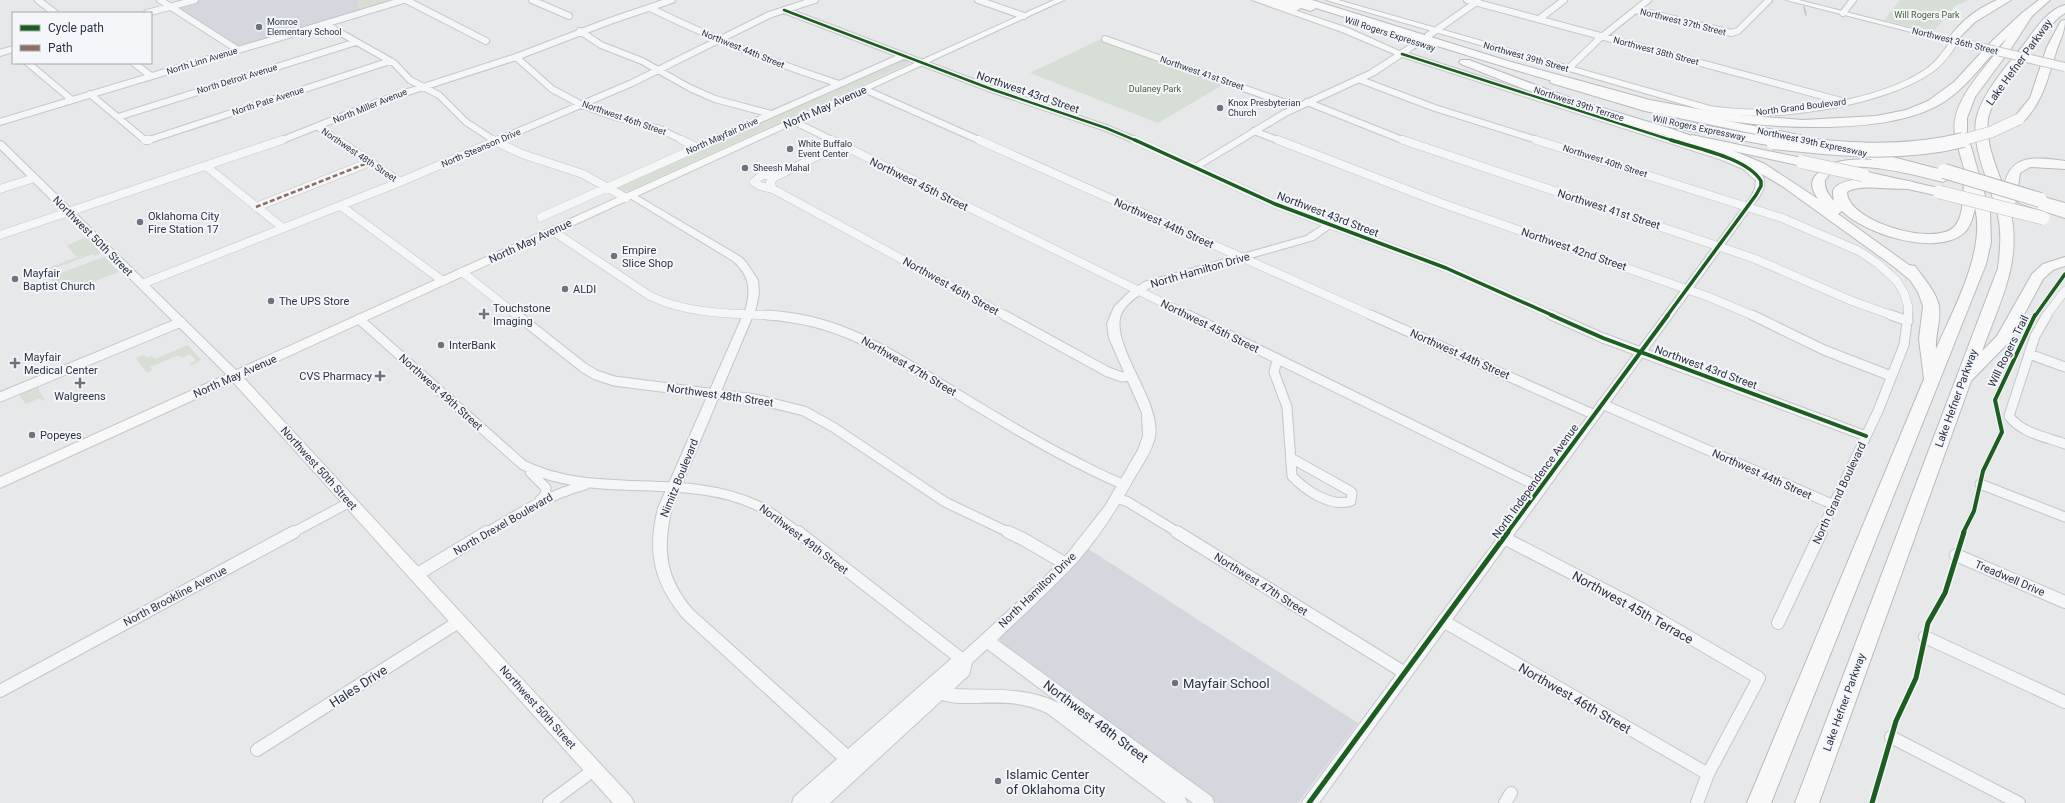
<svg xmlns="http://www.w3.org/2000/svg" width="2065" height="803" font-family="Roboto,sans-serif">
<rect width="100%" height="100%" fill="#e6e8ea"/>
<path fill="#d4d7dd" d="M200 0H397L239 47 178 8Z
M1087 548 1358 723 1298 803H1217L1001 642 999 637Z"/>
<path fill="#d6ded6" d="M357 0H389L361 9 357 5Z
M1900 0H1968L1955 6 1933 32 1884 20Z
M1101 39 1226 83 1158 123 1030 73Z
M902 59 908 61 910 63 631 190 624 192 617 189V185Z
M83 238H87L101 253 95 256 93 254 37 275 35 273 77 257 67 246Z
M104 257 119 272 64 293 49 277Z
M188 345 201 360 191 366 189 364 196 361 190 354 182 358 179 355 150 367 152 370 147 373 136 358 144 355 147 358 151 356 155 359Z
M35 386 39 387V391L45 400 43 401 40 398 26 404 18 394Z"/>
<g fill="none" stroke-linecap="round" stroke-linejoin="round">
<path stroke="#b4c4d5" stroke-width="1.5" d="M1804 7 1806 15"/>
<path stroke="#c1c4c9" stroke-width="8" stroke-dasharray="8 4" stroke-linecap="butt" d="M1412 47 1428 36"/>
<g stroke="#c4c6c8" stroke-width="8">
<path id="minor-far3" d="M38 0 55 13
M160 0 238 50
M406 0 486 41
M532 0 569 16
M978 0 1024 16
M1467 0 1845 102
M650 8C711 38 775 63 839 84
M784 10 991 89 1106 128 1137 141
M1636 10 1731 33 1738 31 1769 0
M147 13 195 0
M1843 13 1853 0
M1539 19 1564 0
M325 24 394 63 410 80 439 95 466 122 495 141
M580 31 601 45 642 61 690 88 715 99 771 114
M1435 31 1478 1
M1105 39 1297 107
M0 53 13 49
M516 57 552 89 582 105 615 117 660 129 684 141
M28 63 72 100
M134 63 151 76
M1568 69 1599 39 1648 0
M1358 79 1435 108 1540 141
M864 89 981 141
M90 94 146 141 390 61
M1307 102 1405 141
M118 117 356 42
M793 121 834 141
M0 122 404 0
M318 127 339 141
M1254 131 1280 141
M280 141 383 100 516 57 610 21 672 0
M496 141 632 83 769 15 815 0
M711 141 903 56"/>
</g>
<g stroke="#c4c6c8" stroke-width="9">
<path id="minor-far2" d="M145 140H149
M338 140 400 182
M493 140 522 154 583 174 626 198
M682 140 696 147
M832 140 1190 316
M979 140 1373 316
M1135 140 1275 204 1446 268 1554 316
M1278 140 1441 203 1709 297 1754 316
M1403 140 1753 258 1852 301 1894 316
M1536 140 1782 218 1859 251 1877 263 1897 281 1904 293 1908 306V316
M207 167 283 228
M780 174 762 175 754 182 760 186 773 189 1006 316
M0 189 34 178
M773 189 770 182 775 177 840 145
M341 206 443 281
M256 207 370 162
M541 217 714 140
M553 231 650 296C692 316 737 313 782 316
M0 235 282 140
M462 272 518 316
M142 284 400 182 498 140
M2046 316 2065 291"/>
</g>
<g stroke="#c4c6c8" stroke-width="11">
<path id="minor-far1" d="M517 315 584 368 596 375 614 381 755 399 804 411 833 427 945 502 1010 533
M767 315C835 319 877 346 934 380 979 407 1023 435 1070 459 1088 468 1106 478 1125 485
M1004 315 1108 372 1122 377 1132 376
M1188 315 1541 488
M1371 315 1595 415
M1551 315 1603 338 1866 436
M1752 315 1824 350 1891 376
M1891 315 1908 321
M2047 315 2035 336 2009 416C2021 433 2046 437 2065 444
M359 319 523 465C595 501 683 471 756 505 772 512 785 523 799 533
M2029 354 2065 367
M1280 360 1276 364 1274 372 1287 407 1292 476C1305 490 1331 508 1351 501L1352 493 1350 491 1291 458
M0 397 181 322
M1602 404 1834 505
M530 472 546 488 545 495 540 500
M1980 484 2065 517
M1117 498 1128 502 1179 533
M292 533 350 502
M486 533C518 514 548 495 585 485
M1820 533 1878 411 1904 345 1908 315"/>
</g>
<g stroke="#c4c6c8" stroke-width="14">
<path id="minor" d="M798 532 964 661
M1008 532 1023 539 1066 564
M1177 532 1405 673
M1504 538 1641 609 1759 678 1708 774 1697 803
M1956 555 2065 602
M416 575 487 532
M1443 621 1708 774
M1778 623 1821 532
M1925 637 2065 702
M0 691 294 532
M1891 737 2019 803
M257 750 460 621
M549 803 595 769
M1505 803 1511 793"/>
</g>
<g stroke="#c4c6c8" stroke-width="2">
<path id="tertiary" d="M1432 29 1439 31 1431 38H1425V34Z
M1409 45 1416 47 1408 53 1735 158C1757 167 1775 176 1757 200L1319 803H1301L1751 196 1755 189 1756 181 1743 169 1722 160 1402 57 1375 75 1288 115 1198 169H1192L1190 167 1282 111 1369 71Z
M0 141 3 142 239 373 241 376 239 379H231L0 149Z
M631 192 741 257 746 262 758 280 759 293 756 308 672 508C662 549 665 578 693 610L848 749 951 659 959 656 1042 580 1068 553 1105 506 1138 450 1143 436 1142 413 1109 338 1107 324 1114 307 1128 293 1144 282 1306 236 1326 223H1332V227L1314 240 1152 286C1142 293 1131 300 1124 309 1103 338 1162 399 1155 437 1152 451 1142 465 1135 477 1118 507 1100 536 1077 562 1052 589 1024 614 997 640L1212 797 1214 803H1193L987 649 972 663 969 675 954 689C991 691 1024 686 1059 703L1185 797 1187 803H1166L1047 713C1025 702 1001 702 977 703 965 703 953 704 942 700L830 803H792L794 797 837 759 683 618C654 583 647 552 658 508L746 308C751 288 749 275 733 261L628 197V193Z"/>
</g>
<g stroke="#c4c6c8" stroke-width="2">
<path id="secondary" d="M1054 0H1064L243 377 631 797 634 803H613L233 382 0 488V477Z
M1252 0H1264L1348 28 1406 54 1399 56 1342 32Z
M1326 0H1338L1710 106C1770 116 1875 104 1926 69 1936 62 1943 52 1950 42L1786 0H1799L1975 45 1971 47 1957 44C1950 55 1942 66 1931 73 1882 107 1763 125 1706 111Z"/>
</g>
<g stroke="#b8bbbf" stroke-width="2">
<path id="trunk" d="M1555 78 1647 105 1804 136 1810 140 1804 144 1645 111 1551 83 1550 81Z
M1692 135 1802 158 1808 162 1802 166 1688 141 1686 139Z
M1858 148 1946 171 1948 174 1942 178 1854 155 1852 152Z
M1863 171 1943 189 1945 192 1939 196 1859 178 1857 175Z
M2023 196 2065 210V218L2019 203 2017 200 2019 197Z"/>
</g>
<g stroke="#b8bbbf" stroke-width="2">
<path id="motorway" d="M1262 0H1312L1511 62 1650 100 1725 114 1803 120 1876 116 1906 110 1928 101 1954 82 1992 41 2022 13 2039 0H2050L2032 16 2012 47 1975 97 1967 118V133L1990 213 1991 242 1986 264 1771 803H1747L1924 379 1919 339 1923 306 1918 292 1910 280 1893 266 1782 186 1755 170 1726 157 1664 135 1565 105 1461 64 1459 62 1461 60H1469L1573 99 1672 129 1734 151 1765 164 1818 199C1812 190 1809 182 1817 174 1841 145 1916 167 1948 175L1950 178 1943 182C1919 176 1853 158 1832 172 1829 174 1827 178 1825 180 1824 188 1828 194 1834 201 1833 198 1833 194 1833 191 1839 173 1899 179 1913 182L1915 185C1908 195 1863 181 1847 192 1847 221 1934 247 1954 227 1964 217 1963 194 1964 182L1967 179C1963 164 1958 149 1955 134 1949 100 1990 64 2007 38 1984 61 1965 92 1935 107 1902 123 1863 126 1827 127 1728 129 1633 105 1539 77 1464 55 1390 31 1316 8L1311 11 1301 8 1296 11 1263 2ZM1975 208C1986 251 1953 310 1936 349 1935 335 1941 320 1939 306 1936 291 1923 278 1915 266L1909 265 1838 214 1842 211C1865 234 1936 257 1964 233 1971 227 1973 216 1975 208Z
M1997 0H2011L1975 22 1959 38V43H1951L1949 38C1961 21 1978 8 1997 0Z
M2065 5V13C2046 24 1991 97 1988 119 1985 143 1996 166 2004 188 2009 153 2036 157 2065 161V169L2030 167 2020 173 2015 206 2010 210C2023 261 1999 304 1982 351L1997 336 2032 274 2043 264 2065 257V266L2053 270 2043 279 2010 341 1971 381 1819 803H1795L1998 268C2000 251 2002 234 1998 216 1992 187 1969 145 1977 116 1983 93 2007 65 2022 47 2033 33 2046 10 2065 5Z
M2065 20C2065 31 2061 38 2057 49 2048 76 2044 101 2023 122H2015L2013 119 2030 98 2047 47 2061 21Z
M1669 119 1773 138 1779 142 1773 146 1665 126 1663 123 1665 120Z
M2040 196 2065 203V211L2035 203 2033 200Z"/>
</g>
<use href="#minor-far3" stroke="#f5f6f7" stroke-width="6"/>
<use href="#minor-far2" stroke="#f5f6f7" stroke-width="8"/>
<use href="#minor-far1" stroke="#f5f6f7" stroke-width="9"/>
<use href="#minor" stroke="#f5f6f7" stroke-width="12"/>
<use href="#tertiary" fill="#f5f6f7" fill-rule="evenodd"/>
<use href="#secondary" fill="#f8f8f8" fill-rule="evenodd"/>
<use href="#trunk" fill="#f8f8f8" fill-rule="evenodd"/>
<use href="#motorway" fill="#f8f8f8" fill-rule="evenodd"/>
<g stroke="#c4c6c8" stroke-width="10" stroke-linecap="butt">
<path id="secondary-bridge" d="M1971 45 2065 67"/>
</g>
<g stroke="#b8bbbf" stroke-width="14" stroke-linecap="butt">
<path id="trunk-bridge" d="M1802 162 1863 175
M1939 192 2043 218"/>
</g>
<g stroke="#b8bbbf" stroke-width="12" stroke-linecap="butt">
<path id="motorway-bridge-far1" d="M1959 141 1991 132 2019 119"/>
</g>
<g stroke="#b8bbbf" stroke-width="16" stroke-linecap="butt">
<path id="motorway-bridge" d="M1773 142C1835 149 1901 156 1963 140
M1944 171 2040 200"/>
</g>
<use href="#secondary-bridge" stroke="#f8f8f8" stroke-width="8"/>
<use href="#trunk-bridge" stroke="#f8f8f8" stroke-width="13"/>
<use href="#motorway-bridge-far1" stroke="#f8f8f8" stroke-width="11"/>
<use href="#motorway-bridge" stroke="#f8f8f8" stroke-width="14"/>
<path stroke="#8d6e63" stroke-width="2.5" stroke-dasharray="5 2.5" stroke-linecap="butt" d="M256 207 370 162"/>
<g stroke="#f4f6f9" stroke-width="4">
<path id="cycleway-far3" d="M784 10 991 89 1106 128 1137 141
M1402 54 1674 141"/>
</g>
<g stroke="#f4f6f9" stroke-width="5.5">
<path id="cycleway-far2" d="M1135 140 1275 204 1446 268 1554 316
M1667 316 1756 195 1761 186V181C1748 158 1695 148 1671 140
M2035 316 2065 274"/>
</g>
<g stroke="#f4f6f9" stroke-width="6">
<path id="cycleway-far1" d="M1551 315 1603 338 1866 436
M1507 533 1668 315
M1963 533 1974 511 1983 471 2002 432 1995 400 2035 315"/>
</g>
<g stroke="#f4f6f9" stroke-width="8">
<path id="cycleway" d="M1309 803 1508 532
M1872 803 1896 721 1916 678 1928 623 1945 593 1964 532"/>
</g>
<use href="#cycleway-far3" stroke="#1b5e20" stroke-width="2.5"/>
<use href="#cycleway-far2" stroke="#1b5e20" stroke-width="3.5"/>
<use href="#cycleway-far1" stroke="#1b5e20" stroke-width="4"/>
<use href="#cycleway" stroke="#1b5e20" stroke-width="5"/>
</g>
<g fill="#6c737f" stroke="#f4f6f9" stroke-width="1.5">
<circle cx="259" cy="27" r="4"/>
<circle cx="1220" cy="108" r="4"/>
<circle cx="790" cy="149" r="4"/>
<circle cx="745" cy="168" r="4"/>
<circle cx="140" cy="222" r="4"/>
<circle cx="614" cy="256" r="4"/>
<circle cx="15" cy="279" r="4"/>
<circle cx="565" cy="289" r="4"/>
<circle cx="271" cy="301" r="4"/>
<path d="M482 308h4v4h4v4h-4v4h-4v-4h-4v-4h4z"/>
<circle cx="441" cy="345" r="4"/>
<path d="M13 357h4v4h4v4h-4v4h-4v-4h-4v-4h4z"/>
<path d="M378 370h4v4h4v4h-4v4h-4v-4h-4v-4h4z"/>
<path d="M78 377h4v4h4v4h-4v4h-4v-4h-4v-4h4z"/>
<circle cx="32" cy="435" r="4"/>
<circle cx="1175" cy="683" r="4"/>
<circle cx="998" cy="781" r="4"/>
</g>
<g text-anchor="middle" stroke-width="4" stroke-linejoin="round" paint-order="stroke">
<g font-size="9" fill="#3f6138" stroke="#f4f6f9">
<text x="1927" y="18">Will Rogers Park</text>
<text x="1155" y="92">Dulaney Park</text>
</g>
<g font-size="9" fill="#2b3445" stroke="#f4f6f9" text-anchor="start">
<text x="267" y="25">Monroe<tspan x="267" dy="10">Elementary School</tspan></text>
<text x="1228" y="106">Knox Presbyterian<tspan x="1228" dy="10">Church</tspan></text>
<text x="798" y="147">White Buffalo<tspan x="798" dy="10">Event Center</tspan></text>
<text x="753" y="171">Sheesh Mahal</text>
</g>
<g font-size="9" fill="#2b3445" stroke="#f4f6f9">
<text transform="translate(1683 22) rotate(14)" y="3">Northwest 37th Street</text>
<text transform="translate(1390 34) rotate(18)" y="3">Will Rogers Expressway</text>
<text transform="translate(1955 41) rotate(14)" y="3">Northwest 36th Street</text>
<text transform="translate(743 49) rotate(22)" y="3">Northwest 44th Street</text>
<text transform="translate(1656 51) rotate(15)" y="3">Northwest 38th Street</text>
<text transform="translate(1526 57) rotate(16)" y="3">Northwest 39th Street</text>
<text transform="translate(202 61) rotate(-17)" y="3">North Linn Avenue</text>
<text transform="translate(1202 73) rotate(19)" y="3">Northwest 41st Street</text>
<text transform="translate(237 79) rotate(-17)" y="3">North Detroit Avenue</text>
<text transform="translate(268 101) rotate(-18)" y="3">North Pate Avenue</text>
<text transform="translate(1579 104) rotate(18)" y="3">Northwest 39th Terrace</text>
<text transform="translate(370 106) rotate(-22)" y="3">North Miller Avenue</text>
<text transform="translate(1801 107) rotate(-7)" y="3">North Grand Boulevard</text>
<text transform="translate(624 118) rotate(19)" y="3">Northwest 46th Street</text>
<text transform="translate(1699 128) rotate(12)" y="3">Will Rogers Expressway</text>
<text transform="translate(722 136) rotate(-24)" y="3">North Mayfair Drive</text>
<text transform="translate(1812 142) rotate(12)" y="3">Northwest 39th Expressway</text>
<text transform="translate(481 148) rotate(-23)" y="3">North Steanson Drive</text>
<text transform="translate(359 155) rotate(34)" y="3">Northwest 48th Street</text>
<text transform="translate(1605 161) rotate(18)" y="3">Northwest 40th Street</text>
</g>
<g font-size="11" fill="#2b3445" stroke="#f4f6f9">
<text transform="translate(2019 62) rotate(-54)" y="4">Lake Hefner Parkway</text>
<text transform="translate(1028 92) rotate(19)" y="4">Northwest 43rd Street</text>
<text transform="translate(825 107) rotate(-24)" y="4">North May Avenue</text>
<text transform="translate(919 184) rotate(26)" y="4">Northwest 45th Street</text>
<text transform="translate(1609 209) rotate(18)" y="4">Northwest 41st Street</text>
<text transform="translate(1328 214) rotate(21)" y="4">Northwest 43rd Street</text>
<text transform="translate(1164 223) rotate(24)" y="4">Northwest 44th Street</text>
<text transform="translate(93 236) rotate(45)" y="4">Northwest 50th Street</text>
<text transform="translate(530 241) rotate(-25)" y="4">North May Avenue</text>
<text transform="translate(1574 249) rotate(19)" y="4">Northwest 42nd Street</text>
<text transform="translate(1200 270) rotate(-16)" y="4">North Hamilton Drive</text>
<text transform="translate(951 286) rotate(29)" y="4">Northwest 46th Street</text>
<text transform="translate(1210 326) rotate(26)" y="4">Northwest 45th Street</text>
<text transform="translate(2008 351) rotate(-64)" y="4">Will Rogers Trail</text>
<text transform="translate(1460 354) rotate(24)" y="4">Northwest 44th Street</text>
<text transform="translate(909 366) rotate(30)" y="4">Northwest 47th Street</text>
<text transform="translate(1706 367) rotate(20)" y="4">Northwest 43rd Street</text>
<text transform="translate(235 376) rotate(-24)" y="4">North May Avenue</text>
<text transform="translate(441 392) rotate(42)" y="4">Northwest 49th Street</text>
<text transform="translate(720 395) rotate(8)" y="4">Northwest 48th Street</text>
<text transform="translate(1956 398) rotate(-70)" y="4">Lake Hefner Parkway</text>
<text transform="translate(319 468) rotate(48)" y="4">Northwest 50th Street</text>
<text transform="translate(1762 474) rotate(24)" y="4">Northwest 44th Street</text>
<text transform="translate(679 478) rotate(-68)" y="4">Nimitz Boulevard</text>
<text transform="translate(1535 481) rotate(-54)" y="4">North Independence Avenue</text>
<text transform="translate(1839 493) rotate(-65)" y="4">North Grand Boulevard</text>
<text transform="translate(503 524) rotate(-30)" y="4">North Drexel Boulevard</text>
<text transform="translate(804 539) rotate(37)" y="4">Northwest 49th Street</text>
<text transform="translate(2010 578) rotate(23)" y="4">Treadwell Drive</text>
<text transform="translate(1261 584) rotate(32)" y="4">Northwest 47th Street</text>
<text transform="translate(1037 590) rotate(-44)" y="4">North Hamilton Drive</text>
<text transform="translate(175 596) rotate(-28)" y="4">North Brookline Avenue</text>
<text transform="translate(1844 702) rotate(-70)" y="4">Lake Hefner Parkway</text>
<text transform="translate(538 707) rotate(48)" y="4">Northwest 50th Street</text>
</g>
<g font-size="11" fill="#2b3445" stroke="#f4f6f9" text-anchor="start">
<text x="148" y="220">Oklahoma City<tspan x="148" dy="13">Fire Station 17</tspan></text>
<text x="622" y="254">Empire<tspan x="622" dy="13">Slice Shop</tspan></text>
<text x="23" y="277">Mayfair<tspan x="23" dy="13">Baptist Church</tspan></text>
<text x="573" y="293">ALDI</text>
<text x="279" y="305">The UPS Store</text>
<text x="493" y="312">Touchstone<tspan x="493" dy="13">Imaging</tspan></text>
<text x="449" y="349">InterBank</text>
<text x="24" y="361">Mayfair<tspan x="24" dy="13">Medical Center</tspan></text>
<text x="372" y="380" text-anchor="end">CVS Pharmacy</text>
<text x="80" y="400" text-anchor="middle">Walgreens</text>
<text x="40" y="439">Popeyes</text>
</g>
<g font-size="13" fill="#2b3445" stroke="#f4f6f9">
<text transform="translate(1633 607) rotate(29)" y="5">Northwest 45th Terrace</text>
<text transform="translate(358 686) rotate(-33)" y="5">Hales Drive</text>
<text transform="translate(1575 698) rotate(30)" y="5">Northwest 46th Street</text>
<text transform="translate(1096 721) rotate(37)" y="5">Northwest 48th Street</text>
</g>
<g font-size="13" fill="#2b3445" stroke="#f4f6f9" text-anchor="start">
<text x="1183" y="688">Mayfair School</text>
<text x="1006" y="779">Islamic Center<tspan x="1006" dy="15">of Oklahoma City</tspan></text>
</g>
</g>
<rect x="12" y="12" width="140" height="52" fill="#f4f6f9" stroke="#a4a8b1"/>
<rect x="20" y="25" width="20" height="6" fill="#1b5e20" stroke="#a4a8b1"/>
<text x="48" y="32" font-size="12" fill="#2b3445">Cycle path</text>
<rect x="20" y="45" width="20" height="6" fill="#8d6e63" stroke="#a4a8b1"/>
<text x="48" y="52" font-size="12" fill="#2b3445">Path</text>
</svg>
